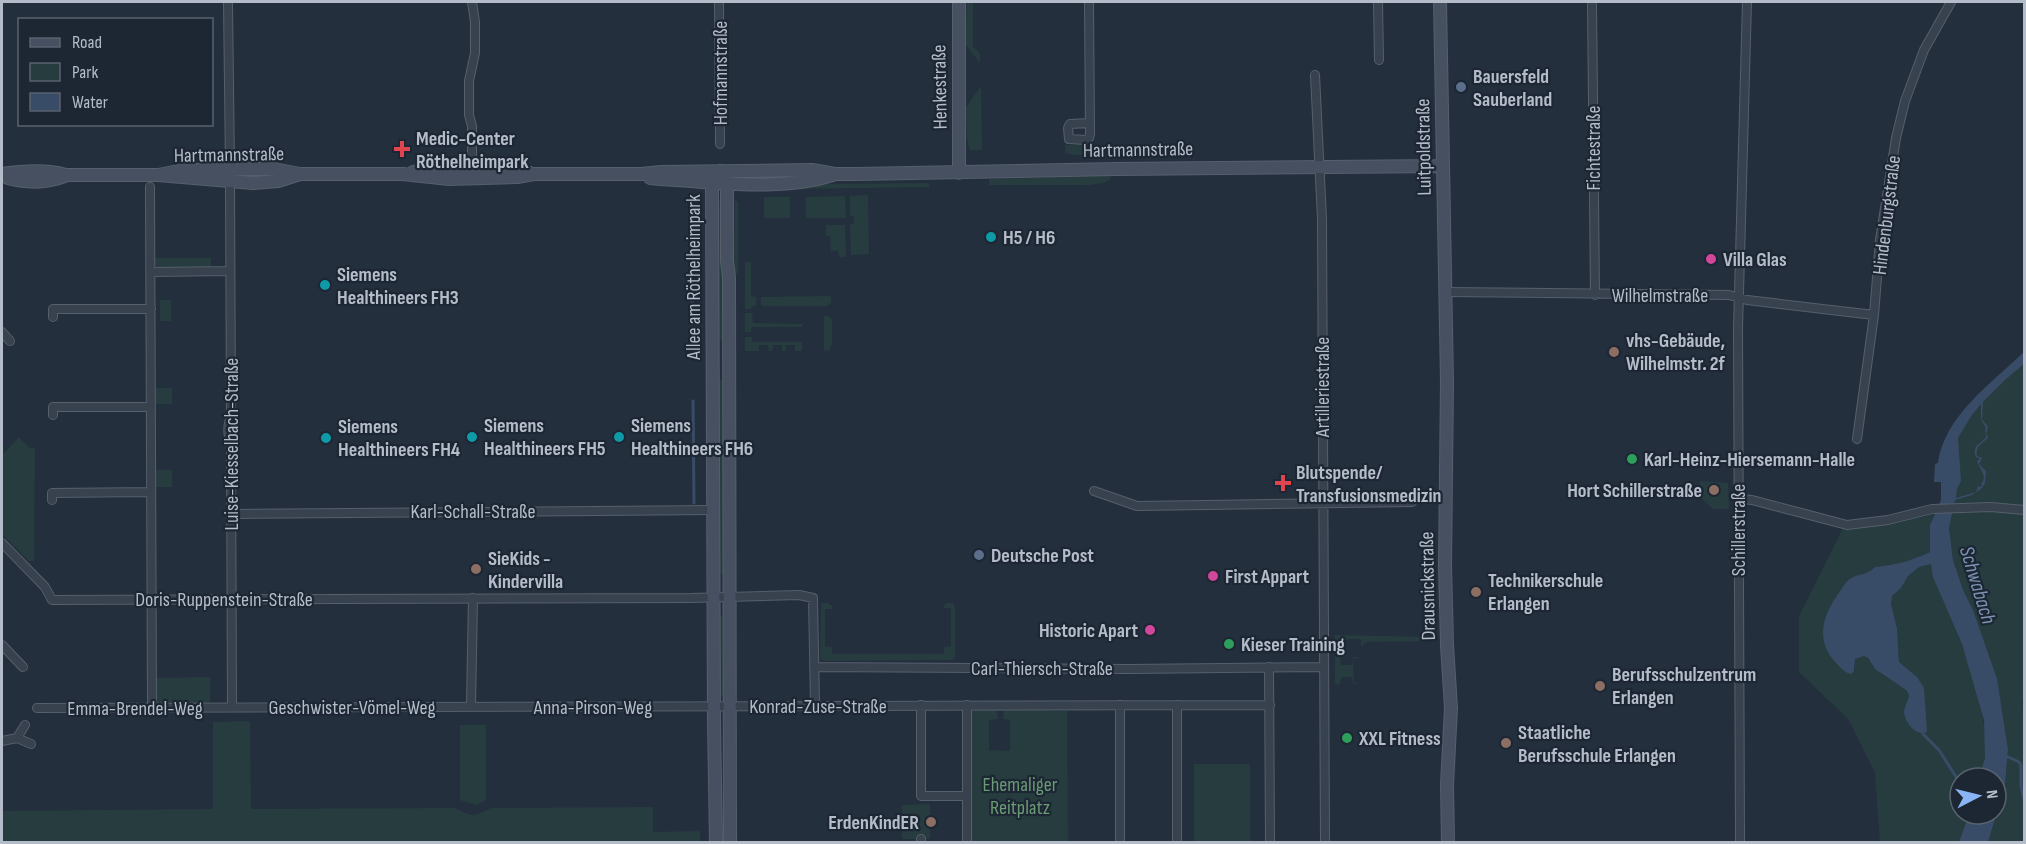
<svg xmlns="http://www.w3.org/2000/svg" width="2026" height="844" font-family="'Sofia Sans Condensed',sans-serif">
<rect width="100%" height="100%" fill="#242f3e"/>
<path fill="#263c3f" d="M967 2H973V47L980 53V63L965 44Z
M981 86 982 150H970L967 138 966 107Z
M1065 145H1095V155H1075L1065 153Z
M1110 176V180L1103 183 1090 185H989V179Z
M929 183V187L793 189 827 184Z
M868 195 869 254 851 255 850 224 854 223V216H850V196Z
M845 196 846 218H806V197Z
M764 197H790V218H764Z
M716 201H720C721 248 725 294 725 341L717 340Z
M735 201H738V273H734Z
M826 225H845L846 257H839L838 250 831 251 830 236H826Z
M153 258H211V268H160L155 265Z
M745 262H751V296L756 297V306H752L751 309H745Z
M831 296V303L827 306H761V297Z
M160 300H171V321H160Z
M745 313H752L753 323 802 324V327H752L751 332H745Z
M824 315 830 317 832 320V344L829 351 824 350Z
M745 337H752V342H802V351H795V345H786L785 351H782V345H773L772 351H769L768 345H759V351H745Z
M2024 364V698L2022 703 2024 720V842H1988L2005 785 2008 749 2002 710 1973 610 1963 590 1953 560 1949 528 1957 488 1958 438 1972 415 1982 403 2005 380Z
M717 380H723L726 574H720Z
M155 388H172V404H156Z
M19 437 30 448H35L34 561H29L2 534V455Z
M156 470H172V487H156Z
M1700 481 1728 483 1729 509H1713L1700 497Z
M1936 508 1930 525V552C1912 561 1895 565 1875 567L1869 573 1850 579 1851 674 1855 668V659L1864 656 1867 658 1875 669 1906 690 1909 695 1904 710 1917 677 1899 662 1897 628 1891 604 1892 596 1901 588 1907 576 1919 567 1931 563C1935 586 1946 606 1955 627 1971 665 1988 715 1985 756 1985 763 1981 771 1979 778H1960V814H1969L1959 842H1880L1875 773 1849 720 1799 672V616L1843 528 1871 526Z
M821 603H828L832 606V609H825V646L832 647V654H944V647L951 646V608H944V606L947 603H953L955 608V657L953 660 823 661 820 658Z
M724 615 725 697H723L721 696 719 687V616Z
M1335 635 1430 637V641L1366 642 1361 647V639H1341L1340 647H1335Z
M1335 657H1340L1341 665H1352L1353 657H1361L1353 659 1354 683 1361 684H1353L1352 677H1341L1340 684 1335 685Z
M210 677V704L156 705V678Z
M1004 709 1067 711 1068 842H970V716L971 712 975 710H997L998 719 989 720V750L1010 751V720L1003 719Z
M250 721 251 809 455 808C473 817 473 817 491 808L653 807V832L700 831V842H2V811L213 809V722Z
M460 725H486V800L476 805 460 800Z
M1194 764H1250V842H1194Z
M930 804V839H902V805Z"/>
<path fill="#394c67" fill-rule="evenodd" d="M2024 352V364L2005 380 1983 402 1982 419 1988 427 1986 433 1988 438C1982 444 1975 446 1977 456L1982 458 1979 464 1986 471 1985 483 1982 488 1972 495 1955 500 1949 528 1953 560 1963 590 1973 610 1997 679 2008 749 2005 785 1988 842H1959L1969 814H1996V778H1979L1985 758 1984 720 1962 644 1933 577 1931 564 1919 567 1908 576 1901 588 1892 596 1891 604 1897 628 1899 662 1917 677 1924 688 1927 732C1917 737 1906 724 1904 713 1904 707 1908 701 1909 695L1906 690 1875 669 1868 658 1864 656 1855 659 1854 671 1851 674C1844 672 1841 668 1836 663 1814 639 1823 614 1841 590 1843 587 1846 581 1850 579 1858 573 1865 577 1875 567 1895 565 1911 561 1930 552V525L1941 500V482H1934L1935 464 1938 463C1944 416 1992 383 2024 352ZM1981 404V419L1986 428 1985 430 1986 437C1981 444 1971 446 1976 457L1980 459 1977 461C1980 469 1988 477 1981 484L1982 487 1978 486 1976 492 1956 498 1957 489 1961 481 1958 438 1972 415Z"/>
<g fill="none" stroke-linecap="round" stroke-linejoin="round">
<path stroke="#394c67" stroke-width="3" d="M692 221V317
M693 401 694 503
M1923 734 1939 750 1960 783
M2004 755 2019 762 2021 765V786L2024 799"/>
<g stroke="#565f6c" stroke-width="10">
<path id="street" d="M228 2 230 169
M719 2 720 144
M1089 2 1090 134 1089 138 1085 140 1069 139 1068 128 1070 124 1090 123
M1378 2 1379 60
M1592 2 1595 295
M1315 75 1322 219 1325 842
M472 170V126L469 115V81L475 53V22L472 2
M230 181 231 418C227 424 228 437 231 443L232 708
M150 187 152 708
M151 272 229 271
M1445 292 1729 295 1747 300 1874 315
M53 317V309H151
M2 332 10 341
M53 415V407H151
M1857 439 1874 315 1880 240 1896 138 1905 101 1924 50 1951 2
M1094 491 1137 506 1412 502
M1739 499 1752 500 1847 525 1888 520 1932 509 1991 507 2024 510
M52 500V493L151 492
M231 514 714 510
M2 543 45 587 52 600 691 598 799 595 813 598 815 705
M2 645 23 667
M814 667 1128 669 1323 667
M1269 667 1270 842
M921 705V796H967
M1120 705V842
M1177 705V842
M471 706 473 598
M37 708 1270 705
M17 738 31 744
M2 741 17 738 25 725
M921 842V839
M967 842V705
M1740 842 1738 329 1747 2"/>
</g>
<g stroke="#565f6c" stroke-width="14">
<path id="secondary" d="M959 2V173
M1440 2 1447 382 1445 565 1447 645 1451 708 1447 785 1448 842
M720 171 727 184V261L729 277 730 842
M413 172C442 166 502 165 530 173
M2 174C22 171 46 169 66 175H158L253 183 278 181 300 174
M158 175 184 170 253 169H274L300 174H403L449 179 517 177 534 174H641L661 172 812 170 835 174H857L1118 169 1442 166
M8 178C27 183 47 183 65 176
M650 178C668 180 685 180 702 182 746 185 790 188 833 175
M716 842 714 723 712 182 720 171"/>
</g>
<use href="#street" stroke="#38414e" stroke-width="8"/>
<use href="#secondary" stroke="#465061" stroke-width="12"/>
</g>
<g fill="#5c6f8a" stroke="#1d2633" stroke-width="2">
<circle cx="1461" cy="87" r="6"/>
<circle cx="979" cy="555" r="6"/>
</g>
<g fill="#e0444e" stroke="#1d2633" stroke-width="2">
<path d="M399 140h6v6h6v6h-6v6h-6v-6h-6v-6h6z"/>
<path d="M1280 474h6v6h6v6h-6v6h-6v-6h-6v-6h6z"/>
</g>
<g fill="#0f9aa8" stroke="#1d2633" stroke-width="2">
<circle cx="991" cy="237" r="6"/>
<circle cx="325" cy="285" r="6"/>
<circle cx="472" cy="437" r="6"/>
<circle cx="619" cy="437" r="6"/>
<circle cx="326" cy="438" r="6"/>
</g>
<g fill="#d1479c" stroke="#1d2633" stroke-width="2">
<circle cx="1711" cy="259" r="6"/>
<circle cx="1213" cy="576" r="6"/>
<circle cx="1150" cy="630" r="6"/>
</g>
<g fill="#8d6e63" stroke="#1d2633" stroke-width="2">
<circle cx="1614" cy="352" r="6"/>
<circle cx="1714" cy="490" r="6"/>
<circle cx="476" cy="569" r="6"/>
<circle cx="1476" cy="592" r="6"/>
<circle cx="1600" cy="686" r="6"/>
<circle cx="1506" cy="743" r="6"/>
<circle cx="931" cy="822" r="6"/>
</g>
<g fill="#2e9e5b" stroke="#1d2633" stroke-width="2">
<circle cx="1632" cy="459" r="6"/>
<circle cx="1229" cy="644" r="6"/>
<circle cx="1347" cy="738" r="6"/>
</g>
<g text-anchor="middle" stroke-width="4.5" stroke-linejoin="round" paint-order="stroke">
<g font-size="20" fill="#b4bcc9" stroke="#1d2633">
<text transform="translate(720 73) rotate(-90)" y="7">Hofmannstraße</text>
<text transform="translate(939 87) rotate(-91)" y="7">Henkestraße</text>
<text transform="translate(1423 147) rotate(-91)" y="7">Luitpoldstraße</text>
<text transform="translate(1593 148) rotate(-90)" y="7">Fichtestraße</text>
<text transform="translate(1138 149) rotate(-1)" y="7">Hartmannstraße</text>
<text transform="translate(229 154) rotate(-1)" y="7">Hartmannstraße</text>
<text transform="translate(1886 215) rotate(-83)" y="7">Hindenburgstraße</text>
<text transform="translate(693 277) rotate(-90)" y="7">Allee am Röthelheimpark</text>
<text x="1660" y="302">Wilhelmstraße</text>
<text transform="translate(1322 387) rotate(-90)" y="7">Artilleriestraße</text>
<text transform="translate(231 444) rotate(-90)" y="7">Luise-Kiesselbach-Straße</text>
<text x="473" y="518">Karl-Schall-Straße</text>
<text transform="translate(1738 530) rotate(-90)" y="7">Schillerstraße</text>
<text transform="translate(1427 586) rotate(-91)" y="7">Drausnickstraße</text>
<text x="224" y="606">Doris-Ruppenstein-Straße</text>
<text x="1042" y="675">Carl-Thiersch-Straße</text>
<text x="818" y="713">Konrad-Zuse-Straße</text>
<text x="352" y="714">Geschwister-Vömel-Weg</text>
<text x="593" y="714">Anna-Pirson-Weg</text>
<text x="135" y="715">Emma-Brendel-Weg</text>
</g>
<g font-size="20" font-weight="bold" fill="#b4bcc9" stroke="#1d2633" text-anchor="start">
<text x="1473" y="83">Bauersfeld<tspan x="1473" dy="23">Sauberland</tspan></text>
<text x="416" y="145">Medic-Center<tspan x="416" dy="23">Röthelheimpark</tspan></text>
<text x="1003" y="244">H5 / H6</text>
<text x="1723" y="266">Villa Glas</text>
<text x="337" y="281">Siemens<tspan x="337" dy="23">Healthineers FH3</tspan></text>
<text x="1626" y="347">vhs-Gebäude,<tspan x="1626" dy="23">Wilhelmstr. 2f</tspan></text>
<text x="484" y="432">Siemens<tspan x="484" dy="23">Healthineers FH5</tspan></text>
<text x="631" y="432">Siemens<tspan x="631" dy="23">Healthineers FH6</tspan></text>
<text x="338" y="433">Siemens<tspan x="338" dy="23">Healthineers FH4</tspan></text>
<text x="1644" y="466">Karl-Heinz-Hiersemann-Halle</text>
<text x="1296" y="479">Blutspende/<tspan x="1296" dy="23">Transfusionsmedizin</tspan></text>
<text x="1702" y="497" text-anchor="end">Hort Schillerstraße</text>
<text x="991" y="562">Deutsche Post</text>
<text x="488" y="565">SieKids -<tspan x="488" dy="23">Kindervilla</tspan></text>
<text x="1225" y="583">First Appart</text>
<text x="1488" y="587">Technikerschule<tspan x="1488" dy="23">Erlangen</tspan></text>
<text x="1138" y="637" text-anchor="end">Historic Apart</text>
<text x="1241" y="651">Kieser Training</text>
<text x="1612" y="681">Berufsschulzentrum<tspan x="1612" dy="23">Erlangen</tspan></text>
<text x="1518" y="739">Staatliche<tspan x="1518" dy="23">Berufsschule Erlangen</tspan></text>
<text x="1359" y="745">XXL Fitness</text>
<text x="919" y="829" text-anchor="end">ErdenKindER</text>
</g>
<g font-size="20" fill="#6b9a76" stroke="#1d2633">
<text x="1020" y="791">Ehemaliger<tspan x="1020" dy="23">Reitplatz</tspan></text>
</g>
<g font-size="21" font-style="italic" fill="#7c92b1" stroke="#1d2633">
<text transform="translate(1978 585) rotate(73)" y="7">Schwabach</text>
</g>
</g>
<rect width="2026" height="844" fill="none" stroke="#b4bcc9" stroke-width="6"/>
<rect x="18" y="18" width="195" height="108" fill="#1d2633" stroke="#59626f" stroke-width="1.5"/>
<rect x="30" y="38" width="30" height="9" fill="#465061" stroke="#59626f" stroke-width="1.5"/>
<text x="72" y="48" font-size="18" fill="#b4bcc9">Road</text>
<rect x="30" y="63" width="30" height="18" fill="#263c3f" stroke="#59626f" stroke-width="1.5"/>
<text x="72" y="78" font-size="18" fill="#b4bcc9">Park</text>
<rect x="30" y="93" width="30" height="18" fill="#394c67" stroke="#59626f" stroke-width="1.5"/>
<text x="72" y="108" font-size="18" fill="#b4bcc9">Water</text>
<g transform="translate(1978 796) rotate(83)"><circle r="28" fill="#1d2633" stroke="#59626f" stroke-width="1.5"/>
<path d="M0-4.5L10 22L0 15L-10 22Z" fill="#8ab4f8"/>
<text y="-9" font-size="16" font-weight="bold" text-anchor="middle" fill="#b4bcc9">N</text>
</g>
</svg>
